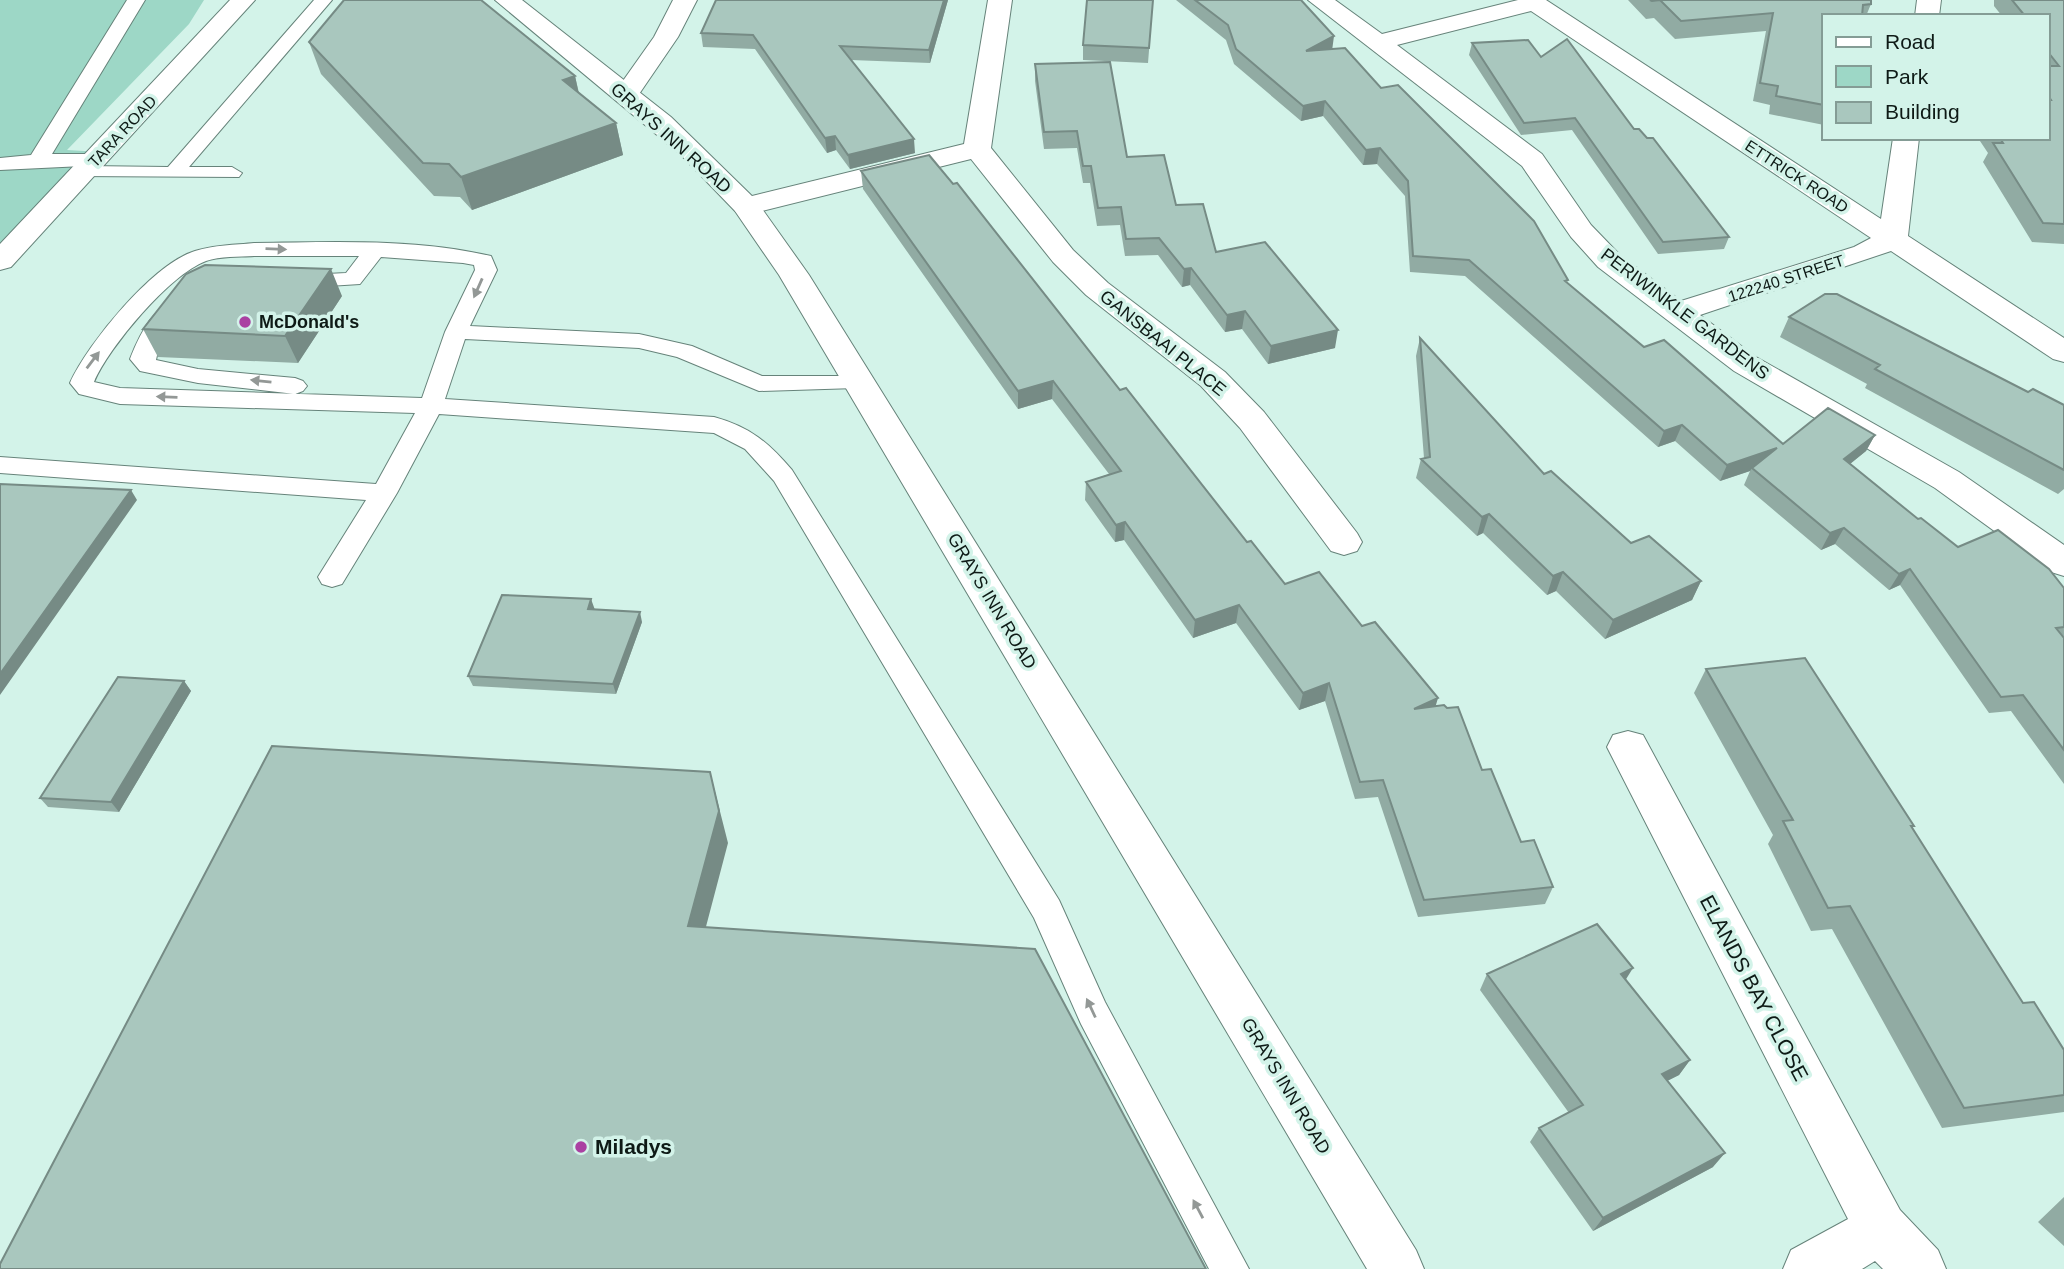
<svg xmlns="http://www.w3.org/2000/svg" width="2064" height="1269" font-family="Arial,sans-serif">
<rect width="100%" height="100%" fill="#d3f3e9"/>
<path fill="#9dd7c6" d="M0 0H204L189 24 67 150 102 152 0 261Z"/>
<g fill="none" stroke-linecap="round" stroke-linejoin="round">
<g stroke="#66837a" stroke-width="2">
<path id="service" d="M127 0H145L52 154H94L104 160 101 164 86 166 168 167 314 0H332L189 167H232L242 173 239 177 76 176 73 172 83 166 0 170V158L31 155Z
M254 243C332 242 415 238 491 256L497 270 470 326 639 334 692 346 762 376H864L868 381 864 386 856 388 759 391 677 357 639 348 465 339 445 399 714 417C750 427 768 442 792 470L1059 900 1105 1002 1249 1269H1209L1081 1024 1034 918 774 481 745 449 714 433 439 414 397 493 342 584 332 587 322 584 318 577 366 500 0 473V457L376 484 415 413 120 404 79 394 70 383C88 343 153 264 195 251 214 245 235 245 254 243ZM254 256H359L346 273 289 276 286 281 297 288 360 284 381 257 463 263 474 265 475 270 445 332 422 398 120 388 94 382C109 347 169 275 206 261 220 256 239 257 254 256Z
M171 304 182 311 160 341 156 360 198 369 295 378 303 381 307 386 303 391 295 394 198 383 140 371 130 359C137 341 151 309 171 304Z"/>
</g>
<g stroke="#66837a" stroke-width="2">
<path id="minor" d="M673 0H697L678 37 635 100H617L613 95 654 37Z
M988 0H1012L991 148 1073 250 1108 283 1225 372 1264 412 1357 533 1362 542 1357 551 1344 555 1331 551 1240 428 1201 386 1086 295 1053 262 971 159 746 215 736 212 732 206 736 200 964 144Z
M1308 0H1335L1382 34 1518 0H1546L1881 219 1893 138H1919L1908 236 2064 338V362L2053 359 1891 251 1700 315 1756 357 1959 472 2064 545V576L2051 572 1935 488 1734 371 1598 267 1571 237 1522 166ZM1531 11 1871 238 1854 247 1681 301 1620 255 1591 225 1542 154 1397 45Z
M1917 0H1941L1939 16H1915Z
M1628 731 1643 735 1900 1210 1938 1250 1946 1269H1883L1875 1261 1862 1269H1783L1791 1250 1848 1219 1607 747 1613 735Z"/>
</g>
<g stroke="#66837a" stroke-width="2">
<path id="tertiary" d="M230 0H255L11 267 0 270V244Z
M495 0H522L671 117 755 199 809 275 1416 1250 1424 1269H1367L779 275 735 211 681 155Z"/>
</g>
<use href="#service" fill="#fff" fill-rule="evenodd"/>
<use href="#minor" fill="#fff" fill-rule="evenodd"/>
<use href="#tertiary" fill="#fff" fill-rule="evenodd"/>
</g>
<path fill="#91aba3" d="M948 0 930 63 851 60 915 153 850 169 836 150 827 153 755 49 703 47 701 33Z
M1153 0 1148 63 1083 60V45Z
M1176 0H1301L1332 49 1381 88 1568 280 1567 283 1644 347 1783 444 1875 435 1866 451 1850 464 1918 519 1958 547 2064 588V784L2011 711 1989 713 1900 585 1889 590 1835 544 1821 550 1744 485 1750 471 1720 481 1675 441 1658 447 1465 276 1410 272 1405 196 1377 164 1363 165 1323 116 1301 121 1234 64 1226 40Z
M1628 0H1871V4L1866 16H1824V125L1769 114 1770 105 1753 101 1766 31 1675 39 1654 18 1646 19Z
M1994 0H2064V244L2032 242 1983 162 1988 153 1978 138H2048V16H2002L1994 6Z
M309 42 575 76 579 93 616 123 623 155 472 210 460 197 434 196 321 74Z
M1472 43 1541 57 1647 138 1729 237 1724 249 1658 254 1572 130 1521 135 1469 55Z
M1035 64 1176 205 1216 252 1335 348 1268 364 1242 329 1225 332 1190 285 1182 287 1158 255 1125 256 1120 225 1097 226 1090 183H1083L1077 148 1044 149 1035 81Z
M861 171 1120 390 1247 542 1285 584 1362 626 1436 706 1482 770 1521 842 1553 887 1545 904 1418 917 1378 797 1355 799 1325 701 1299 710 1236 623 1193 638 1124 540 1115 542 1085 500 1086 482 1109 474 1052 399 1018 409 863 189Z
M342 296 298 363 158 357 143 329Z
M1789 317 2028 392 2064 405V489L2058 494 1865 388 1867 384 1780 337Z
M1420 338 1544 474 1631 543 1701 581 1692 600 1605 639 1556 591 1547 595 1483 533 1477 536 1416 478 1421 459 1424 458 1416 356Z
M595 610 642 622 616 694 473 686 468 676Z
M1706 669 1914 826 1912 828 2064 1095V1112L1942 1128 1832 929 1811 931 1768 844 1773 835 1694 693Z
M184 681 191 691 119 812 48 807 40 798Z
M1487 974 1626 980 1690 1060 1679 1075 1667 1081 1713 1167 1593 1231 1530 1142 1539 1128 1569 1113 1480 990Z
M2064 1197V1246L2038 1222Z"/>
<path fill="#768b85" d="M944 0H948L930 63 929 50Z
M1334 36 1332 51H1306Z
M575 76 582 109 563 80Z
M1325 101 1323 116 1301 121 1303 106Z
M616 123 623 155 472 210 461 177Z
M835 136 836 150 827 153 825 138Z
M914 139 915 153 850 169 848 155Z
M1380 148 1377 164 1363 165 1366 150Z
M1191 268 1190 285 1182 287 1184 269Z
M331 269 342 296 298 363 285 336Z
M1245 311 1242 329 1225 332 1227 315Z
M1338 330 1335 348 1268 364 1271 346Z
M1053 381 1052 399 1018 409V391Z
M1682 425 1675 441 1658 447 1664 431Z
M1875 435 1866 451 1835 476 1844 459Z
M1777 448 1752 468 1750 471 1720 481 1727 465Z
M131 490 137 500 0 695V674Z
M1489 514 1483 533 1477 536 1482 517Z
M1125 522 1124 540 1115 542 1116 525Z
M1844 528 1835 544 1821 550 1830 533Z
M1910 569 1900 585 1889 590 1899 574Z
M1563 572 1556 591 1547 595 1553 576Z
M1701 581 1692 600 1605 639 1613 620Z
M591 599 595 610 588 609Z
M1239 605 1236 623 1193 638 1195 620Z
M640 612 642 622 616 694 613 684Z
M184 681 191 691 119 812 111 802Z
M1329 683 1325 701 1299 710 1303 693Z
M1438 698 1433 715 1414 709Z
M710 772 728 843 698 957 688 926Z
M1633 968 1623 984 1621 974Z
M1690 1060 1679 1075 1651 1089 1662 1074Z
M1725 1153 1713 1167 1593 1231 1603 1218Z"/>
<path fill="#a9c7be" stroke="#768b85" stroke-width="2" d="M344 0H481L575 76 563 80 616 123 461 177 449 164 423 163 309 42Z
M716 0H944L929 50 840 46 914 139 848 155 835 136 825 138 753 35 701 33Z
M1087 0H1153L1149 48 1083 45Z
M1195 0H1301L1334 36 1306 51 1345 48 1381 88 1398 85 1534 221 1568 280 1565 281 1644 347 1664 340 1783 444 1828 408 1875 435 1844 459 1918 519 1921 518 1958 547 1998 530 2049 569 2064 588V627L2056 628 2064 638V750L2023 695 2001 697 1910 569 1899 574 1844 528 1830 533 1752 468 1777 448 1727 465 1682 425 1664 431 1469 260 1413 256 1408 181 1380 148 1366 150 1325 101 1303 106 1236 49 1228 25Z
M1650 0H1871V4L1863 5 1862 16H1824V105L1776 96 1778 86 1760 83 1773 13 1681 21 1660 0 1652 1Z
M2012 0H2064V224L2043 223 1993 143H2003L2000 138H2048V100H2051L2048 95V66H2059L2048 52V16H2025Z
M1567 39 1634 129H1639L1647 138H1653L1729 237 1663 242 1575 118 1524 123 1472 43 1528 40 1541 57Z
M1110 62 1127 157 1164 155 1176 205 1203 204 1216 252 1265 242 1338 330 1271 346 1245 311 1227 315 1191 268 1184 269 1159 238 1126 239 1121 207 1098 208 1091 166H1083L1077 131 1044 132 1035 64Z
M929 155 953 184 957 183 1120 390 1126 388 1247 542 1251 541 1285 584 1319 572 1362 626 1375 622 1438 698 1414 709 1444 705 1447 708 1458 707 1482 770 1491 769 1521 842 1534 840 1553 887 1424 900 1383 780 1360 782 1329 683 1303 693 1239 605 1195 620 1125 522 1116 525 1086 482 1121 471 1053 381 1018 391 861 171Z
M205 265 331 269 285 336 143 329 186 274Z
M1825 294H1837L2028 392 2033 389 2064 405V470L1875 369 1880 365 1789 317Z
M1420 338 1544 474 1551 471 1631 543 1649 536 1701 581 1613 620 1563 572 1553 576 1489 514 1482 517 1421 459 1430 457Z
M0 484 131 490 0 674Z
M502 595 591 599 588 609 640 612 613 684 468 676Z
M1805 658 1914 826H1911L2023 1003 2034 1002 2064 1050V1095L1964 1108 1850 906 1828 908 1783 821 1793 820 1706 669Z
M118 677 184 681 111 802 40 798Z
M272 746 710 772 719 811 688 926 1035 949 1206 1269H0V1264Z
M1597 924 1633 968 1621 974 1690 1060 1662 1074 1725 1153 1603 1218 1539 1128 1583 1105 1487 974Z"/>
<defs><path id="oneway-solid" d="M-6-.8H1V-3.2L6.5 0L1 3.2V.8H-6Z" transform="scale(1.75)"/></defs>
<g fill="#939896">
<use href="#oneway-solid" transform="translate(276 249) rotate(2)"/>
<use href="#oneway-solid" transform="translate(478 288) rotate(114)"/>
<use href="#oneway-solid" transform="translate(93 360) rotate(-53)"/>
<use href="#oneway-solid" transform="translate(261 381) rotate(-174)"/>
<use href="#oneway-solid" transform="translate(167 397) rotate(-178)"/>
<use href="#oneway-solid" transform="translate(1091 1008) rotate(-115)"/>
<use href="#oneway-solid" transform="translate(1198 1209) rotate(-118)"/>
</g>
<g fill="#aa41a2" stroke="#d3f3e9" stroke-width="2.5">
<circle cx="245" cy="322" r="7"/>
<circle cx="581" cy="1147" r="7"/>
</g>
<g text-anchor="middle" stroke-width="7" stroke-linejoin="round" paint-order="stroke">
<g font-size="16" fill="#0e1a16" stroke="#d3f3e9">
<text transform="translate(122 131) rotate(-47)" y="6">TARA ROAD</text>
<text transform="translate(1797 176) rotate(33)" y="6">ETTRICK ROAD</text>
<text transform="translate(1786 278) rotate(-18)" y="6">122240 STREET</text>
</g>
<g font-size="18" fill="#0e1a16" stroke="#d3f3e9">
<text transform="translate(671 138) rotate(42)" y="6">GRAYS INN ROAD</text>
<text transform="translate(1685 314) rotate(37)" y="6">PERIWINKLE GARDENS</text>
<text transform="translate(1163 343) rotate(39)" y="6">GANSBAAI PLACE</text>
<text transform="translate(992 601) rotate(59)" y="6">GRAYS INN ROAD</text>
<text transform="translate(1286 1086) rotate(59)" y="6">GRAYS INN ROAD</text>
</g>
<g font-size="18" font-weight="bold" fill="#0e1a16" stroke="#d3f3e9" text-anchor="start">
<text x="259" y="328">McDonald's</text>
</g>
<g font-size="21" fill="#0e1a16" stroke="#d3f3e9">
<text transform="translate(1754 988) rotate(62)" y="7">ELANDS BAY CLOSE</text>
</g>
<g font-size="21" font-weight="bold" fill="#0e1a16" stroke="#d3f3e9" text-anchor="start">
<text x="595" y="1154">Miladys</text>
</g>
</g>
<rect x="1822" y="14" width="228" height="126" fill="#d3f3e9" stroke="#849c95" stroke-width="2"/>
<rect x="1836" y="37" width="35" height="10" fill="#ffffff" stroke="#849c95" stroke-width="2"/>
<text x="1885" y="49" font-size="21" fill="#0e1a16">Road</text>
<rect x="1836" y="66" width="35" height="21" fill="#9dd7c6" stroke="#849c95" stroke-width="2"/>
<text x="1885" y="84" font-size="21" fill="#0e1a16">Park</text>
<rect x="1836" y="102" width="35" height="21" fill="#a9c7be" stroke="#849c95" stroke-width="2"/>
<text x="1885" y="119" font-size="21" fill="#0e1a16">Building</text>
</svg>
